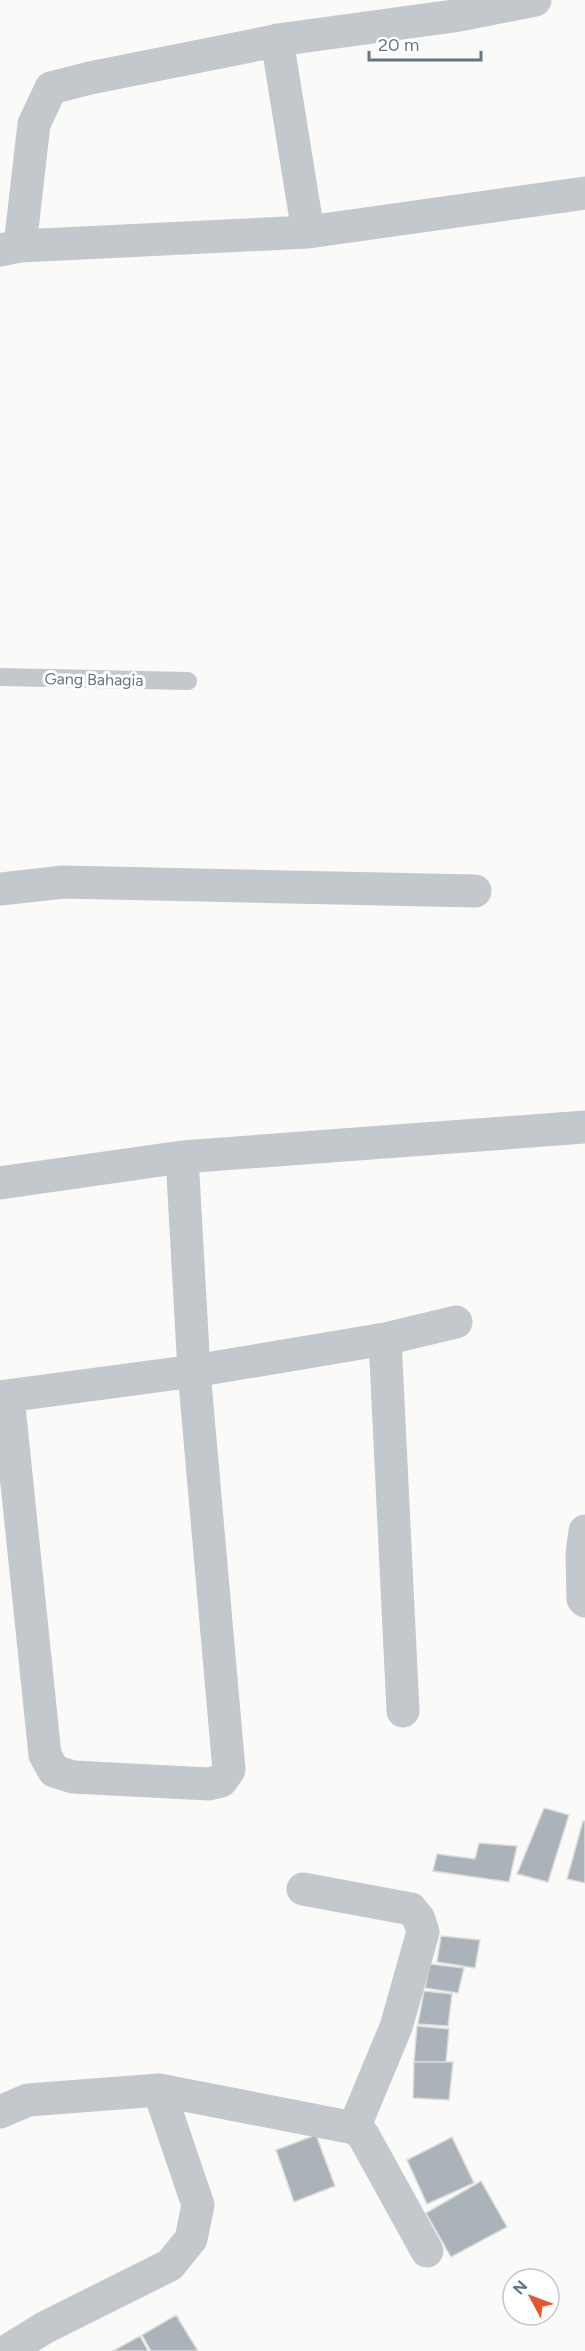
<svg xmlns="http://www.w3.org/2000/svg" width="585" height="2351" font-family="Figtree,sans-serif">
<rect width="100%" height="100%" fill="#fafaf8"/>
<path fill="#aab3b9" stroke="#dcdcda" stroke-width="1.5" d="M544 1808 569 1815 548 1882 517 1874Z
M583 1821H585V1883L567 1879Z
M479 1843 517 1846 509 1882 433 1871 437 1854 475 1859Z
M441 1936 480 1940 475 1968 437 1962Z
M430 1964 464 1968 458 1993 425 1988Z
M424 1991 452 1994 448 2026 418 2024Z
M417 2026 449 2029 446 2062H414Z
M414 2062H453L449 2100 413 2098Z
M316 2135 335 2186 294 2202 276 2150Z
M452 2137 474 2183 427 2204 407 2160Z
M481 2181 507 2227 451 2257 426 2213Z
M176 2315 198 2351H151L142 2335Z
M140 2336 148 2351H113Z"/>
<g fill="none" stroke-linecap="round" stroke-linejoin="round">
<path stroke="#c3c8cc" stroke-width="18" d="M0 677 188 681"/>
<path stroke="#c3c8cc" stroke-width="33" d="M277 40 308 232
M20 246 34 124 51 88 90 78 285 39 454 16 535 0
M0 250 20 246 308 232 585 193
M0 889 63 882 475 891
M0 1183 182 1157 585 1127
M385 1339 403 1711
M0 1397 194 1371 385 1339 456 1322
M8 1397 45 1755 54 1771 73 1777 209 1784 221 1781 229 1770 194 1371 182 1157
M585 1531 582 1554 583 1599 585 1601
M303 1889 411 1909 419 1919 423 1932 396 2027 354 2128
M0 2112 28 2100 159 2090 354 2128 363 2135 427 2251
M7 2351 44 2328 170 2265 191 2239 198 2205 159 2090"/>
</g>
<g text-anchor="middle" stroke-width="6" stroke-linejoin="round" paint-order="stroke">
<g font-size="16" fill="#657683" stroke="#fff">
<text transform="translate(94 679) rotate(1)" y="6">Gang Bahagia</text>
</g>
</g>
<g transform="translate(531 2297) rotate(311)"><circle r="28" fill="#ffffff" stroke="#c1c8cd" stroke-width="1.5"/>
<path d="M0-4.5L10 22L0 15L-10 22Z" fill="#e4572e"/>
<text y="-9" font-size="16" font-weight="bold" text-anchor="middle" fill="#657683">N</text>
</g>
<path d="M369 51v9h112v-9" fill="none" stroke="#657683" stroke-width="3"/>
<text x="378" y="51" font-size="18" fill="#657683" stroke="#ffffff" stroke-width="4.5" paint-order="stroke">20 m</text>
</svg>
